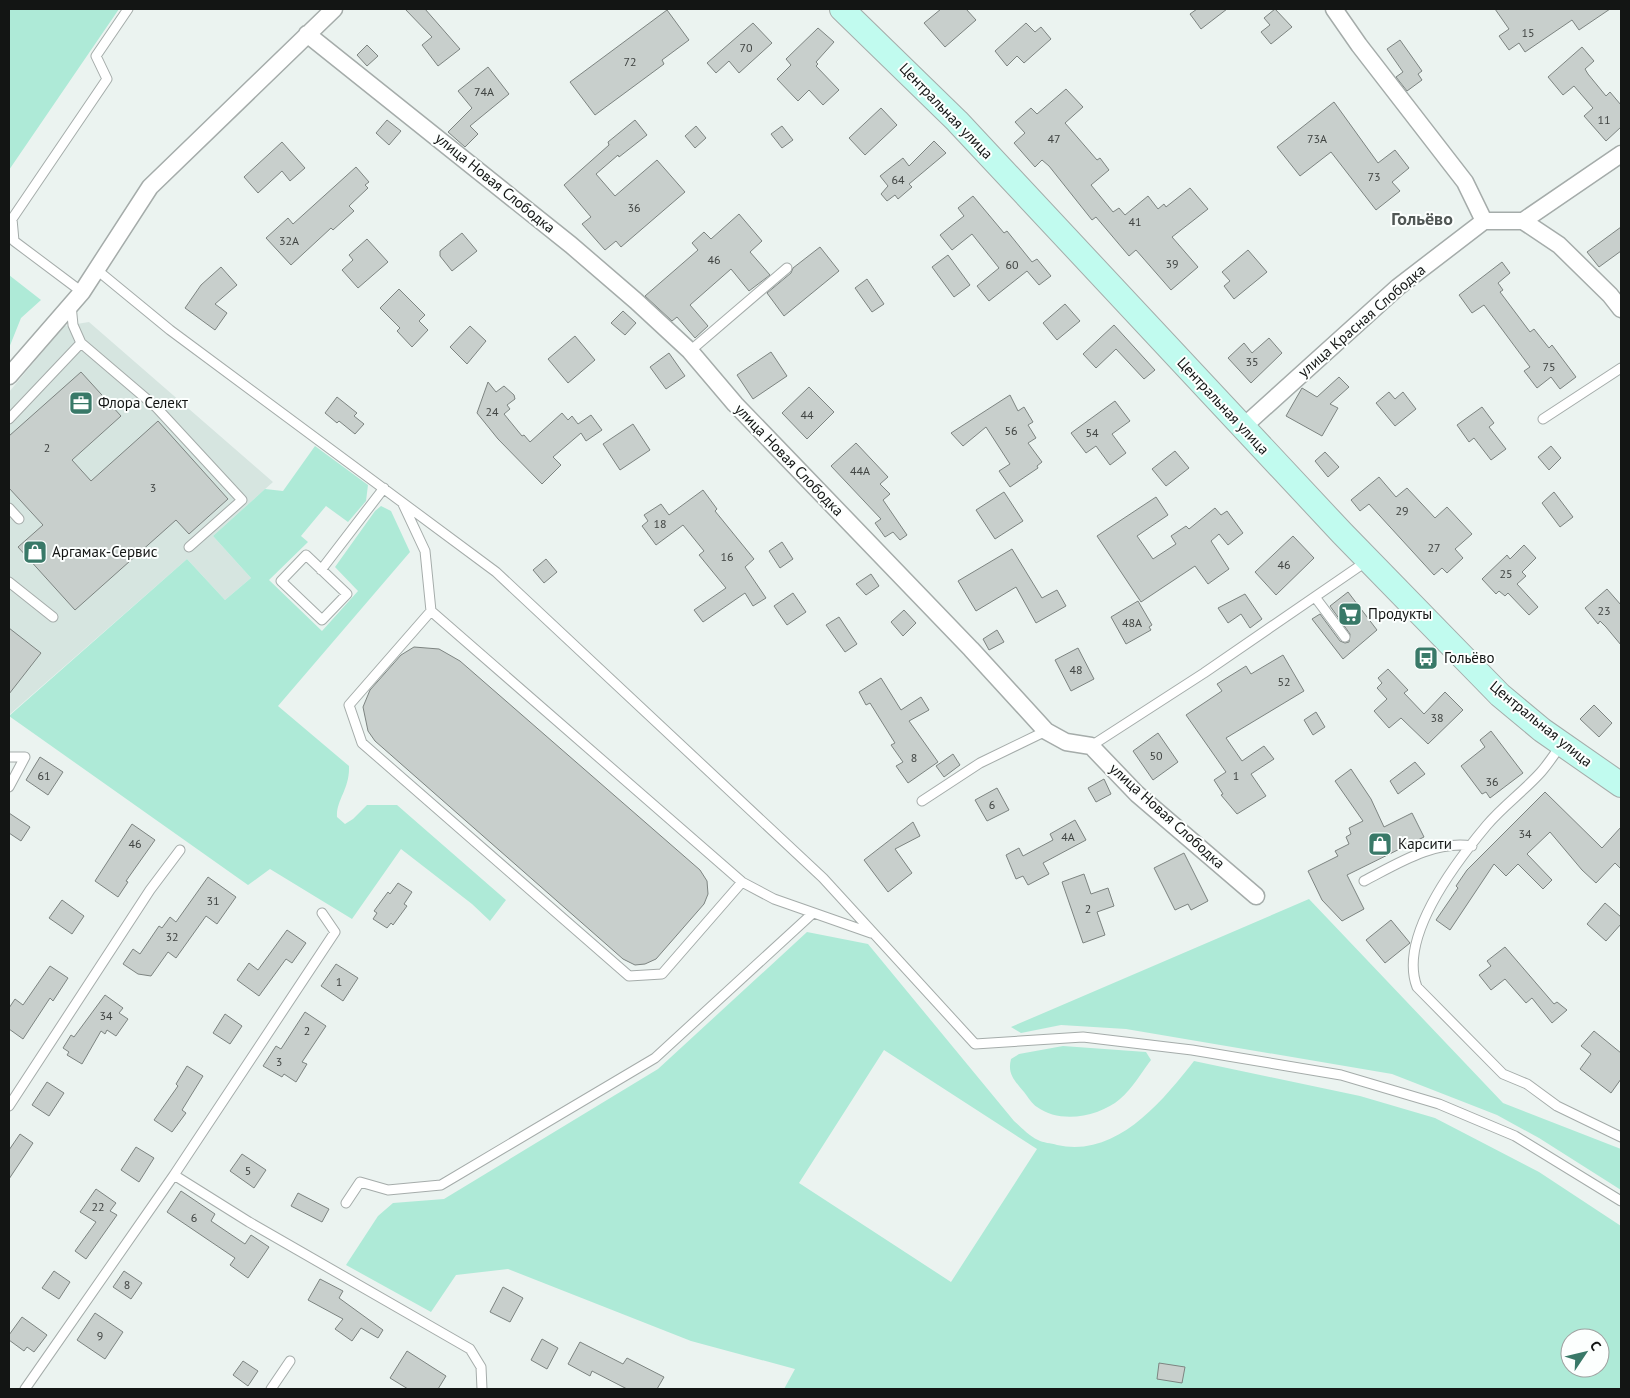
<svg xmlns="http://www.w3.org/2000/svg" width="1630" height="1398" font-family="'PT Sans',sans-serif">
<rect width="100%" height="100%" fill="#ebf3f0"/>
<path fill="#d6e5e0" d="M89 322 273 482 213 536 251 578 225 600 187 559 9 715V392L64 326Z"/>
<path fill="#aeead7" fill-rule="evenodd" d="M9 9H119L9 170Z
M9 275 41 300 21 318 9 348Z
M315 446 368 485 366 501 348 522 326 506 301 536 308 542 269 580 322 631 358 591 335 567 375 511 381 506 391 511 410 552 278 706 349 766C350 789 336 800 337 817L345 824 353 819 367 805H397L506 900 490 921 472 904 401 849 352 919 270 869 248 885 9 716 187 559 225 600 251 578 213 536 265 489 283 491Z
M1309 899 1503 1103 1621 1149V1190L1539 1138 1497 1115 1392 1074 1126 1029 1061 1025 1021 1033 1011 1027Z
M807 932 868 944 1014 1121C1021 1127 1029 1136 1038 1140 1043 1143 1051 1143 1057 1145 1116 1158 1161 1103 1194 1061L1360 1096 1435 1118 1539 1172 1621 1226V1389H784L795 1369 691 1341 508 1269 456 1275 431 1312 346 1265 378 1216 393 1203 444 1199 658 1069ZM884 1050 1037 1149 951 1282 799 1183ZM1570 1338H1600V1368H1570Z
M1063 1046 1146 1052 1151 1060C1141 1073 1132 1089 1120 1099 1099 1117 1060 1124 1037 1107 1032 1104 1028 1097 1024 1092 1015 1081 1007 1074 1011 1059L1019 1054Z"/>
<path fill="#c8cfcc" stroke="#7d8481" d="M405 9H425L460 49 438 66 422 45 432 37Z
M941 9H966L976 20 945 47 924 23Z
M1197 9H1227L1201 29 1190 14Z
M1275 9 1292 27 1271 44 1261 32 1270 25 1264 18Z
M1495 9H1610L1579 30 1572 20 1525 52 1519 43 1509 50 1499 36 1509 29Z
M667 10 689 40 662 60 664 64 595 115 570 82Z
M753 23 772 43 739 73 729 61 716 73 707 63Z
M1026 23 1035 32 1041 27 1051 39 1024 63 1017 56 1007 66 995 51Z
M818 28 834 42 816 62 818 64 816 66 839 90 823 105 809 90 798 101 777 79 791 65 786 59Z
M1400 40 1422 71 1418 74 1422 80 1407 91 1396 77 1403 72 1387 49Z
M367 45 378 56 367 66 357 55Z
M1582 47 1594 61 1585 69 1588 74 1606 96 1610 92 1621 105V127L1606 141 1584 116 1593 108 1574 86 1563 95 1548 77Z
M488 67 509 94 470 126 478 134 465 147 448 132 472 108 458 91Z
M1066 89 1083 107 1065 123 1097 160 1100 158 1109 170 1091 185 1113 212 1119 208 1125 215 1148 196 1158 209 1164 204 1166 207 1190 188 1208 209 1172 237 1198 267 1171 290 1136 250 1129 256 1096 217 1092 220 1049 166 1042 160 1035 167 1014 143 1025 133 1015 122 1031 108 1037 114Z
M1334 102 1378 163 1395 150 1409 168 1392 182 1400 191 1376 210 1331 152 1300 176 1277 147Z
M881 108 897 125 865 155 849 138Z
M387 120 401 131 389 145 376 133Z
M635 120 647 135 619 157 618 155 596 174 615 196 657 160 685 192 621 247 616 241 605 250 582 224 591 217 564 185 609 145 608 142Z
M696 126 706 138 695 148 685 136Z
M782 126 793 140 782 148 771 134Z
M934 141 946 153 909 184 912 187 898 199 895 195 887 201 881 194 888 186 880 176 903 158 909 166Z
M282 142 305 168 290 181 282 171 258 193 244 177Z
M356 167 369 182 365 185 368 188 349 206 354 211 333 230 331 228 291 265 266 238 288 218 293 224Z
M973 196 1004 233 1007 231 1032 262 1037 259 1051 276 1039 285 1027 271 989 301 977 286 999 268 972 234 952 250 940 235 964 216 958 208Z
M739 214 762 241 750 252 770 275 749 291 731 269 690 305 708 326 695 338 677 317 672 321 645 296 698 250 692 243 704 232 711 239Z
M1621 227V251L1599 267 1587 252Z
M462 233 477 251 452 271 440 256V251Z
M367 239 388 262 358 288 342 270 353 260 349 255Z
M820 247 839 271 784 316 767 293 791 273 793 268Z
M1248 250 1267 272 1234 299 1224 286 1230 281 1222 272Z
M948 255 970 285 954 297 932 267Z
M1502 262 1510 273 1498 283 1503 290 1500 292 1530 332 1534 329 1549 348 1552 345 1576 377 1560 389 1551 377 1537 388 1524 371 1530 367 1484 305 1472 313 1459 295Z
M221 267 237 285 215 304 227 313 215 330 185 308 201 285Z
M867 279 884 304 872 312 855 288Z
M399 289 425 315 419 321 428 330 412 347 397 331 400 328 380 308Z
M1065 304 1080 321 1057 340 1043 323Z
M623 311 636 323 625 335 611 323Z
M1114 325 1155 370 1144 379 1116 349 1096 368 1083 354Z
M470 326 486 341 467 364 450 347Z
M575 336 595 360 568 383 548 359Z
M1269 338 1282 353 1251 383 1228 358 1244 343 1252 353Z
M771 352 787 376 753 399 737 375Z
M669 353 685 376 666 389 650 367Z
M81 372 121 416 72 460 91 481 158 421 228 499 189 534 176 520 75 610 18 547 43 525 9 488V436Z
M1339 377 1349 387 1330 404 1338 408 1322 436 1286 416 1302 388 1317 397Z
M488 382 496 392 504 386 514 395 515 399 507 405 510 409 504 414 522 436 524 435 530 442 562 413 568 420 572 416 578 424 591 415 602 430 586 441 581 433 553 457 561 465 542 484 498 439 477 413Z
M809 387 834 412 807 439 782 413Z
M1389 392 1395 399 1403 392 1416 409 1395 426 1376 403Z
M1010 395 1018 411 1024 407 1033 422 1028 425 1036 438 1028 443 1042 462 1037 466 1038 468 1010 487 999 471 1010 464 986 427 963 446 951 433Z
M337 397 357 413 354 416 364 424 355 434 339 421 337 423 325 413Z
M1115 401 1130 421 1112 434 1126 453 1110 465 1096 446 1086 453 1071 433Z
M1482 407 1494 423 1489 427 1506 449 1491 460 1474 438 1469 442 1457 425Z
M633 424 650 450 620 470 603 444Z
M856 443 888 477 880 484 890 494 883 500 907 535 900 540 893 532 885 537 875 523 881 519 831 466Z
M1551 446 1561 458 1549 470 1538 457Z
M1175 451 1189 468 1166 486 1152 469Z
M1325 452 1339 467 1328 477 1315 461Z
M1379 477 1396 497 1407 488 1435 518 1447 507 1472 534 1455 549 1463 558 1447 573 1442 568 1434 575 1369 504 1360 511 1351 500Z
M703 490 717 509 715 511 754 559 745 567 766 598 753 606 745 593 703 622 694 610 726 588 699 555 704 551 683 525 656 545 642 526 648 521 644 515 661 504 669 515Z
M1004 492 1023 521 995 539 976 510Z
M1554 492 1573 517 1560 527 1542 503Z
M1156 497 1168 515 1137 536 1153 559 1176 544 1171 536 1186 526 1189 529 1215 508 1221 515 1227 511 1243 533 1228 545 1219 534 1211 541 1229 569 1208 584 1195 566 1141 602 1097 536Z
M1293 536 1314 558 1276 595 1255 572Z
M782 542 793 559 780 568 769 551Z
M1524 545 1536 558 1522 572 1526 576 1517 584 1538 607 1529 615 1508 593 1505 596 1499 591 1496 594 1482 579 1507 555 1510 559Z
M1012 549 1042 598 1057 590 1066 606 1036 623 1016 587 976 611 958 581Z
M546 559 557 572 544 583 533 570Z
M871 574 879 586 866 595 856 584Z
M1607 589 1621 605V645L1606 627 1600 621 1598 624 1585 608Z
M1348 592 1377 630 1343 659 1312 619 1320 614 1340 641 1345 643 1349 642 1350 634 1330 606Z
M793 593 806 612 787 625 774 606Z
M1245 594 1262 619 1250 628 1241 614 1228 623 1218 608Z
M1138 601 1152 625 1149 627 1151 630 1126 644 1111 617Z
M904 610 916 623 903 636 891 622Z
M839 617 857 644 845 652 826 625Z
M9 628 41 653 9 694Z
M997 630 1004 642 989 650 983 639Z
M414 647 439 649 460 661 700 870 707 881 708 894 704 904 656 959 645 964 635 965 623 959 375 741 368 731 363 707 370 690 401 655Z
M1078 648 1094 679 1071 691 1055 660Z
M1283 655 1304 691 1226 738 1242 761 1264 746 1274 759 1251 774 1266 796 1237 814 1221 795 1223 794 1214 780 1226 772 1186 715 1222 691 1217 684 1246 666 1251 674Z
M1388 669 1408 690 1404 693 1424 714 1445 692 1463 710 1428 744 1401 718 1389 728 1374 711 1387 699 1377 688 1382 683 1378 678Z
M881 678 901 710 921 697 929 710 909 721 938 762 908 783 896 766 903 762 891 745 895 743 870 703 866 705 859 692Z
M1594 705 1612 723 1599 737 1580 719Z
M1316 712 1325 727 1313 735 1304 720Z
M1491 731 1523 773 1490 798 1486 792 1482 794 1461 766 1485 747 1480 740Z
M1158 733 1178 762 1153 780 1133 751Z
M953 754 960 765 944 777 936 766Z
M40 757 63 772 48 795 26 780Z
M1415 762 1425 774 1398 794 1390 781Z
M1351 769 1371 799 1384 827 1412 813 1424 837 1347 875 1364 909 1342 921 1322 900 1308 871 1338 856 1335 851 1349 844 1346 837 1351 834 1349 828 1363 821 1335 781Z
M1104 779 1111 794 1096 802 1088 788Z
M997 788 1009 810 987 821 975 800Z
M1545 792 1602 848 1621 827V869L1615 863 1596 883 1582 870 1550 832 1527 854 1552 880 1543 889 1518 864 1506 876 1494 864 1450 930 1436 920 1458 888 1456 886 1467 870Z
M9 813 30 827 21 841 9 833Z
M1075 820 1086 840 1043 863 1049 874 1028 885 1023 876 1016 879 1006 855 1019 848 1023 856 1053 840 1050 834Z
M913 822 920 836 895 849 912 873 888 892 864 860Z
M132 824 155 840 126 881 128 882 118 897 95 881Z
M1184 853 1208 901 1191 910 1188 904 1175 910 1154 868Z
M1084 874 1091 894 1108 888 1114 906 1097 912 1105 935 1083 943 1062 882Z
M208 877 236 897 217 924 206 916 176 958 168 952 151 976 138 974 123 964 133 949 140 954 159 926 162 928 170 917 176 922Z
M398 883 412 892 404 904 407 906 393 925 391 923 387 928 373 919 377 913 374 911 388 892 390 894Z
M62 900 84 916 72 934 49 918Z
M1605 903 1621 917V924L1606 941 1587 924Z
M1391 920 1410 943 1385 963 1366 940Z
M287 930 306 943 292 963 286 959 259 996 237 980 249 963 258 970Z
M1505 947 1554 1004 1557 1002 1567 1010 1552 1023 1532 998 1526 1003 1505 979 1491 990 1479 975 1491 966 1487 961Z
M336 964 358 978 343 1001 321 986Z
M50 966 68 978 53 1001 50 998 23 1039 9 1029V1008L15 999 23 1005Z
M105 995 123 1008 119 1013 128 1019 116 1036 107 1030 105 1034 101 1031 82 1064 67 1055 69 1052 63 1048 71 1035 74 1037Z
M305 1012 326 1026 302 1062 307 1064 296 1082 284 1074 282 1077 263 1066 276 1046 281 1049Z
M225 1014 242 1026 230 1044 213 1033Z
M1594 1031 1621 1053V1079L1611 1093 1580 1069 1591 1054 1581 1046Z
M187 1066 203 1076 182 1110 186 1113 172 1132 154 1120 178 1086 176 1084Z
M47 1082 64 1093 49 1116 32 1105Z
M20 1134 33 1143 9 1179V1150Z
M136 1147 154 1158 139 1182 121 1170Z
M242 1154 266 1170 254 1188 230 1171Z
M96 1189 116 1203 110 1211 117 1215 86 1259 75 1251 96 1222 80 1212Z
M181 1191 215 1214 211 1221 245 1244 251 1235 269 1247 248 1278 230 1265 235 1258 167 1212Z
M298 1193 329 1209 322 1222 291 1206Z
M54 1271 70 1282 59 1299 42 1288Z
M124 1271 142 1283 131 1299 113 1287Z
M320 1279 343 1291 339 1298 383 1330 378 1338 361 1328 352 1341 335 1329 343 1319 308 1300Z
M503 1287 523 1298 510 1322 490 1312Z
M95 1313 123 1332 105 1359 77 1340Z
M22 1317 47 1335 34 1352 27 1347 24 1351 9 1340V1335Z
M542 1339 558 1348 547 1369 531 1360Z
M580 1342 623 1364 627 1358 664 1377 657 1389H627L592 1371 590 1376 568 1364Z
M407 1351 446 1376 438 1389H408L390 1378Z
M243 1361 258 1371 248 1386 233 1375Z
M1159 1363 1185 1367 1182 1383 1157 1379Z"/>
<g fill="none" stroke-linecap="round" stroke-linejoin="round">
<g stroke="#a5acaa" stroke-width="11">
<path id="service" d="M97 270 170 330 496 572 823 878 975 1044 1083 1037 1192 1050 1341 1075 1439 1104 1515 1136 1621 1201
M82 292 14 241 12 219 107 79 96 56 128 9
M81 343 156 407 242 500 189 547
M690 351 787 268
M9 419 81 343 73 325 71 305
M1543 419 1621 368
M403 504 425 551 431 611 742 882 774 899 871 933
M9 508 19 519
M306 555 347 594 322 620 281 581Z
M321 570 384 488
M9 582 53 617
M1315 597 1345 637
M431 611 349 705 362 743 629 976 662 974 742 882
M1562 744C1555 753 1549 763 1541 772 1524 791 1503 806 1487 825 1456 862 1398 937 1417 987L1503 1074 1527 1084 1557 1106 1621 1137
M1091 746 1204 673 1367 561
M9 757H25L9 787
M922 801 980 763 1046 731
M1364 881C1397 864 1434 840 1472 846
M9 1106 150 890 180 850
M174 1175 249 1222 470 1349 481 1367 482 1389
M346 1203 360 1182 388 1190 441 1185 655 1058 813 913
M25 1389 174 1175 335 932 322 913
M271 1389 290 1361"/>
</g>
<g stroke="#a5acaa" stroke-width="19">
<path id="minor" d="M1334 9 1359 45 1465 182 1484 221H1523L1559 245 1610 295 1621 309
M307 34 571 245 636 301 690 351 735 404 971 649 1046 731 1066 742 1091 746 1137 794 1256 896
M1523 221 1621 154
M9 376 82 292 150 187 334 9
M1243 427 1398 287 1484 221"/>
</g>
<g stroke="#a5acaa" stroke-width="26">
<path id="secondary" d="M842 9 957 121 1342 533 1500 695 1542 730 1621 785"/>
</g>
<use href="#service" stroke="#fff" stroke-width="9"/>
<use href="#minor" stroke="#fff" stroke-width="16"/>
<use href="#secondary" stroke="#c1fbef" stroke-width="24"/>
</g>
<defs>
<g id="office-square" transform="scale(1.25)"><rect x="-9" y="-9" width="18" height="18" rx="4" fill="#397968" stroke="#fcfffe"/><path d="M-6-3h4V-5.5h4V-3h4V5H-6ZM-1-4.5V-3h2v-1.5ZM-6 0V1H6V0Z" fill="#fff"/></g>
<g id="shop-square" transform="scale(1.25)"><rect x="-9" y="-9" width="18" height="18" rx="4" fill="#397968" stroke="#fcfffe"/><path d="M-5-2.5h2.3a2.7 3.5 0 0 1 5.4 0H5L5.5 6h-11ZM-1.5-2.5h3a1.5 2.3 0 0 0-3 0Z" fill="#fff"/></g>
<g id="supermarket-square" transform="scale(1.25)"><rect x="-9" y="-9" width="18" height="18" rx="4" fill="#397968" stroke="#fcfffe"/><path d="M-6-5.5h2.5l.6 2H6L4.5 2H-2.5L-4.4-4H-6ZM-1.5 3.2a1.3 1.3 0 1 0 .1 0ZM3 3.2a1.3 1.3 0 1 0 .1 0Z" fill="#fff"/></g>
<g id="bus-square" transform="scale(1.25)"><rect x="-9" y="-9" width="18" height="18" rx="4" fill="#397968" stroke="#fcfffe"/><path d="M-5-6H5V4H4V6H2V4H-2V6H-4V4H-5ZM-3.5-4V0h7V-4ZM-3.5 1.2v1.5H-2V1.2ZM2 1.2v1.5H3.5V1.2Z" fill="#fff"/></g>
</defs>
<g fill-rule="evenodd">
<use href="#office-square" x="81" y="403"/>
<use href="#shop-square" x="35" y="552"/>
<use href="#supermarket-square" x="1350" y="614"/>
<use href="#bus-square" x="1426" y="658"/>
<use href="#shop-square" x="1380" y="844"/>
</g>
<g text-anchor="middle" stroke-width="4" stroke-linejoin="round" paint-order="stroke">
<g font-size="12" fill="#404442">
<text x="1528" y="37">15</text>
<text x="746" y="52">70</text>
<text x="630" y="66">72</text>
<text x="484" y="96">74А</text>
<text x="1604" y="124">11</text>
<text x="1054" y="143">47</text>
<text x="1317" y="143">73А</text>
<text x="1374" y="181">73</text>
<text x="898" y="184">64</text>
<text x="634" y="212">36</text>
<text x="1135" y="226">41</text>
<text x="289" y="245">32А</text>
<text x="714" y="264">46</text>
<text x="1172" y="268">39</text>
<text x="1012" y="269">60</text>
<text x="1252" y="366">35</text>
<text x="1549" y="371">75</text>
<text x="492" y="416">24</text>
<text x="807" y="419">44</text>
<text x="1011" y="435">56</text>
<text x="1092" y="437">54</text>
<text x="47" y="452">2</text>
<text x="860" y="475">44А</text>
<text x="153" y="492">3</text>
<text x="1402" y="515">29</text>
<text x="660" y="528">18</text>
<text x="1434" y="552">27</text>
<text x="727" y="561">16</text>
<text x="1284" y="569">46</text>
<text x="1506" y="578">25</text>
<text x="1604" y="615">23</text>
<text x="1132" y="627">48А</text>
<text x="1076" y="674">48</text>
<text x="1284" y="686">52</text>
<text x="1437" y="722">38</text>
<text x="1156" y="760">50</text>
<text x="914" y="762">8</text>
<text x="44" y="780">61</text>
<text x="1236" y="780">1</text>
<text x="1492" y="786">36</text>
<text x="992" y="809">6</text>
<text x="1525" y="838">34</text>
<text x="1068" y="841">4А</text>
<text x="135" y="848">46</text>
<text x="213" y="905">31</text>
<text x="1088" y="913">2</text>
<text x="172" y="941">32</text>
<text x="339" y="986">1</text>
<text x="106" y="1020">34</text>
<text x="307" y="1035">2</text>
<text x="279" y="1066">3</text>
<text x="248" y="1175">5</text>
<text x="98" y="1211">22</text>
<text x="194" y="1222">6</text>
<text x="127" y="1289">8</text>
<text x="100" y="1340">9</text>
</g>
<g font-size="15" fill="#131514" stroke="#fcfffe">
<text transform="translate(946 111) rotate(46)" y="5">Центральная улица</text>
<text transform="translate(495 183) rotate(39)" y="5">улица Новая Слободка</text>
<text transform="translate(1362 321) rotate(-41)" y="5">улица Красная Слободка</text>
<text transform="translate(1223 406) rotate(47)" y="5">Центральная улица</text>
<text transform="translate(789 460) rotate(46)" y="5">улица Новая Слободка</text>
<text transform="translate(1541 724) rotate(39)" y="5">Центральная улица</text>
<text transform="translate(1167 816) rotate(42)" y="5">улица Новая Слободка</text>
</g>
<g font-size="15" fill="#131514" stroke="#fcfffe" text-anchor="start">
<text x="98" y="408">Флора Селект</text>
<text x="52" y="557">Аргамак-Сервис</text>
<text x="1368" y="619">Продукты</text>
<text x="1444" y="663">Гольёво</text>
<text x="1398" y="849">Карсити</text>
</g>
<g font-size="18" font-weight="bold" fill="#515755" stroke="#fcfffe">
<text x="1422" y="225">Гольёво</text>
</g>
</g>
<rect width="1630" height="1398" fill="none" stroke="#131514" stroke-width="20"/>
<g transform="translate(1585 1353) rotate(55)"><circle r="24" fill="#fcfffe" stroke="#9fa1a0"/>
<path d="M0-4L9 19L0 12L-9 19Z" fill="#397968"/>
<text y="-8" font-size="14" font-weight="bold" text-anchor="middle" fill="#131514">С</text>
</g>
</svg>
